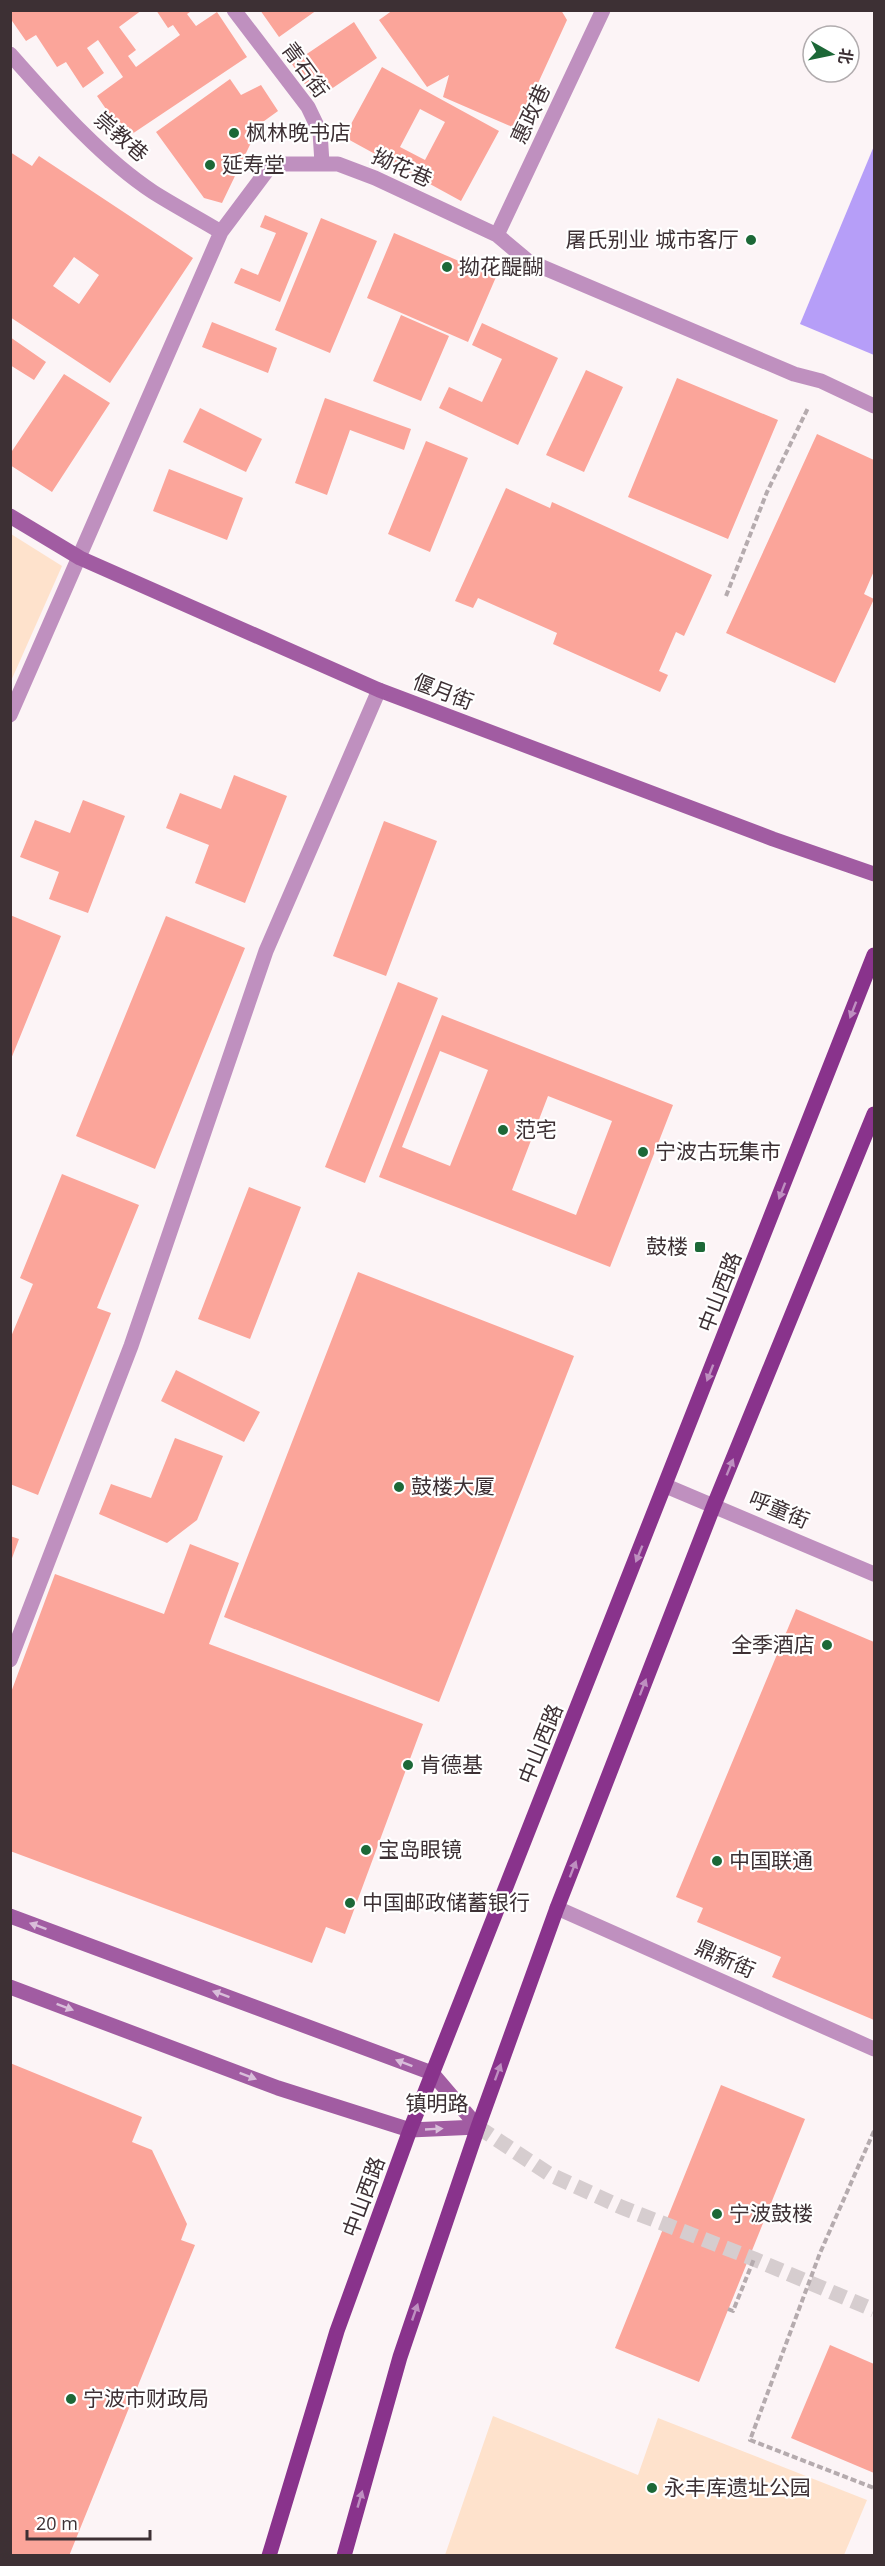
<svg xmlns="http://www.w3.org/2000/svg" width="885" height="2566" font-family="'Open Sans','Noto Sans SC',sans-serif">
<rect width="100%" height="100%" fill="#fcf4f6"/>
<path fill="#fee2cc" d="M11 534 62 566 11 681Z
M493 2416 638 2475 658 2418 867 2500 844 2555H445Z"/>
<path fill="#b69ef8" d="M874 146V355L800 324Z"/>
<path fill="#fba59a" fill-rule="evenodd" d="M10 10H142L119 27 136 50 128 56 136 67 180 35 173 25 168 28 156 10H193L187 14 196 26 217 12 247 57 126 138 97 96 123 77 98 40 87 48 104 73 83 88 66 62 57 67 36 35 26 41 10 18Z
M260 10H317L279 37Z
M393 10H561L567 20 517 129 443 97 449 75 427 87 379 20Z
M354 22 377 58 315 100 292 64Z
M382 67 499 131 461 201 344 137ZM420 109 445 122 425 160 400 147Z
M230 79 241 95 261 85 278 111 260 124 222 203 204 198 156 132Z
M10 152 32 166 39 156 193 258 110 383 10 317ZM74 257 99 275 79 304 53 286Z
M265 215 308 233 280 302 234 283 241 268 258 275 276 233 260 227Z
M321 218 377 241 330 353 275 330Z
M394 233 496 277 468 342 367 298Z
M401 315 449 336 421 401 373 381Z
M212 322 277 348 268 373 202 347Z
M482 323 558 358 518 445 439 408 449 387 482 402 502 359 472 345Z
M10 337 46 362 34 380 10 365Z
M586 370 623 387 584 472 546 455Z
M64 374 110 403 52 492 10 465V454Z
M677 378 778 420 728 539 628 497Z
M325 398 411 429 404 450 350 430 327 495 295 483Z
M200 408 262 439 246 472 183 442Z
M817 434 874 460V571L864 594 874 599 835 683 726 633Z
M426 441 468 458 430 552 388 534Z
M169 469 243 498 227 540 153 511Z
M506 488 550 508 552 502 712 575 684 636 676 632 659 671 668 675 660 692 553 644 557 633 478 598 473 608 455 601Z
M234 775 287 796 245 903 195 883 209 845 166 828 180 793 221 809Z
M83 800 125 816 88 913 49 899 59 872 20 857 35 820 70 833Z
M384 821 437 841 386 976 333 956Z
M10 915 61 936 11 1059H10Z
M166 916 245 948 155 1169 76 1136Z
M398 982 438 998 365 1183 325 1167Z
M442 1015 673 1105 610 1267 379 1177ZM440 1051 488 1070 450 1166 402 1147ZM548 1096 612 1121 576 1215 512 1190Z
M62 1174 139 1205 97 1308 111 1313 38 1495 10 1484V1339L33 1284 20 1278Z
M249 1187 301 1207 250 1339 198 1319Z
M358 1272 574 1356 439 1702 224 1617Z
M176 1370 260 1412 244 1442 161 1401Z
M175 1438 223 1456 197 1520 167 1543 99 1514 111 1484 151 1498Z
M10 1536 19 1539 11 1561H10Z
M190 1544 239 1563 209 1644 423 1724 345 1934 326 1927 312 1963 10 1851V1695L55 1574 164 1614Z
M796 1609 874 1642V2020L772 1977 781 1957 697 1922 703 1908 676 1897Z
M10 2063 142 2117 132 2142 152 2150 187 2224 181 2240 195 2245 69 2556H16L10 2553Z
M721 2085 805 2119 699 2382 615 2348Z
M830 2345 874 2364V2473L791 2438Z"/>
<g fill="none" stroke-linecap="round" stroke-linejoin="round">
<path stroke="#d6cdcf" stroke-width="15" stroke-dasharray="15 8" stroke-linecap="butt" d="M478 2127 549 2174 621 2207 754 2259 874 2310"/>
<path stroke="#b5abae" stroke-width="4" stroke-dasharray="6 3" stroke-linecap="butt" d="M726 596 767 492 808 408
M874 2131 820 2253 750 2440 874 2488
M728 2309 733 2311 754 2259"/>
<path stroke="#bf90bf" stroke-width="15" d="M234 10 308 107 320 132 322 163
M10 54C52 101 100 157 153 192 175 206 198 218 221 232
M497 235 603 10
M10 715 221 232 272 164H338L375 178 497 235 528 261 794 374 821 381 874 406
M666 1486 874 1574
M10 1660 131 1346 266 951 379 690
M557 1908 874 2049"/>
<path stroke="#a15ca2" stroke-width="15" d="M10 516 80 558 379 690 773 839 874 874
M10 1916 432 2073 478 2127
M10 1987 278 2088 410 2130 478 2127"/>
<path stroke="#89338c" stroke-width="15" d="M269 2556 337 2331 410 2130 874 955
M344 2556 400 2357 478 2127 557 1908 714 1505 874 1114"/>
</g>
<defs><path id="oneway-solid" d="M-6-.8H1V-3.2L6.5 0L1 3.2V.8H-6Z" transform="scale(1.5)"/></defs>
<g fill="#be8fc0">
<use href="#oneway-solid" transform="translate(853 1010) rotate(111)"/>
<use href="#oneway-solid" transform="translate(782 1191) rotate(111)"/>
<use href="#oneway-solid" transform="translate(710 1373) rotate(111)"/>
<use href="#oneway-solid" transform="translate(730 1467) rotate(-68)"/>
<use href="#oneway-solid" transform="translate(639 1554) rotate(112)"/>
<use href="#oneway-solid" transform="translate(643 1687) rotate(-69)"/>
<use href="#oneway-solid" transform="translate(573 1869) rotate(-69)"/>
<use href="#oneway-solid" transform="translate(498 2072) rotate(-70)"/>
<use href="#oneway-solid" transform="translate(415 2312) rotate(-71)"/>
<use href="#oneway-solid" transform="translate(360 2499) rotate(-74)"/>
</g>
<g fill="#d9beda">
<use href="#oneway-solid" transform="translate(38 1926) rotate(-160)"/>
<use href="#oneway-solid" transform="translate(221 1994) rotate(-160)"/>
<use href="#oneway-solid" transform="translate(65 2007) rotate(21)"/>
<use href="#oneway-solid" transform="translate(404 2063) rotate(-159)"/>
<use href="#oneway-solid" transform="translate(248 2076) rotate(21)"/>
<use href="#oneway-solid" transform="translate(434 2129) rotate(-3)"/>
</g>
<g fill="#1c6837" stroke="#fff" stroke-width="2">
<circle cx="234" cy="133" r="6"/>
<circle cx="210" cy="165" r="6"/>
<circle cx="751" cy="240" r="6"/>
<circle cx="447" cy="267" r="6"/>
<circle cx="503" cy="1130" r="6"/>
<circle cx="643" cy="1152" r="6"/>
<rect x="694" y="1241" width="12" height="12" rx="3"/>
<circle cx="399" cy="1487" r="6"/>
<circle cx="827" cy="1645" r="6"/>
<circle cx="408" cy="1765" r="6"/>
<circle cx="366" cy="1850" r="6"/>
<circle cx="717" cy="1861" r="6"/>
<circle cx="350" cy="1903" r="6"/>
<circle cx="717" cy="2214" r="6"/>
<circle cx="71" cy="2399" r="6"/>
<circle cx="652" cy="2488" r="6"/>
</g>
<g text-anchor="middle" stroke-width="4.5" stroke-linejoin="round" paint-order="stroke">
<g font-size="21" fill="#3d3034" stroke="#fff">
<text transform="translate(305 70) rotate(54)" y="7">青石街</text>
<text transform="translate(531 114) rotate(-65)" y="7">惠政巷</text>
<text transform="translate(121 137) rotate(41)" y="7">崇教巷</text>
<text transform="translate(402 168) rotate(24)" y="7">拗花巷</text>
<text transform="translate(443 692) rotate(21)" y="7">偃月街</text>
<text transform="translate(720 1292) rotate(-69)" y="7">中山西路</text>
<text transform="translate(779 1510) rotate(23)" y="7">呼童街</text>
<text transform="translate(541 1744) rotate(-68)" y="7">中山西路</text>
<text transform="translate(725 1959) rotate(24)" y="7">鼎新街</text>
<text x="437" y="2111">镇明路</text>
<text transform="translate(364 2197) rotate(-70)" y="7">中山西路</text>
</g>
<g font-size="21" fill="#3d3034" stroke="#fff" text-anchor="start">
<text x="246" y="140">枫林晚书店</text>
<text x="222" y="172">延寿堂</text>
<text x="739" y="247" text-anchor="end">屠氏别业 城市客厅</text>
<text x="459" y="274">拗花醍醐</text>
<text x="515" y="1137">范宅</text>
<text x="655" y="1159">宁波古玩集市</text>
<text x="688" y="1254" text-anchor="end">鼓楼</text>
<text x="411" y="1494">鼓楼大厦</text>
<text x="815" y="1652" text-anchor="end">全季酒店</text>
<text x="420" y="1772">肯德基</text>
<text x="378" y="1857">宝岛眼镜</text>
<text x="729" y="1868">中国联通</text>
<text x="362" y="1910">中国邮政储蓄银行</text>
<text x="729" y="2221">宁波鼓楼</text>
<text x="83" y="2406">宁波市财政局</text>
<text x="664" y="2495">永丰库遗址公园</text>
</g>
</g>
<rect width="885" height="2566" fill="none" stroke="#3d3034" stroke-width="24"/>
<g transform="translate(831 54) rotate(99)"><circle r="28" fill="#ffffff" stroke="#b1acae" stroke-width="1.5"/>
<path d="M0-4.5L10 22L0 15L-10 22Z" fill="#1c6837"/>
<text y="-9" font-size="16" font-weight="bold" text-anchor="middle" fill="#3d3034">北</text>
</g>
<path d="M27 2530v9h123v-9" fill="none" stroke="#3d3034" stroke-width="3"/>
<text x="36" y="2530" font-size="18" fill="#3d3034" stroke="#ffffff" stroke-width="4.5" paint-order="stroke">20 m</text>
</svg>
